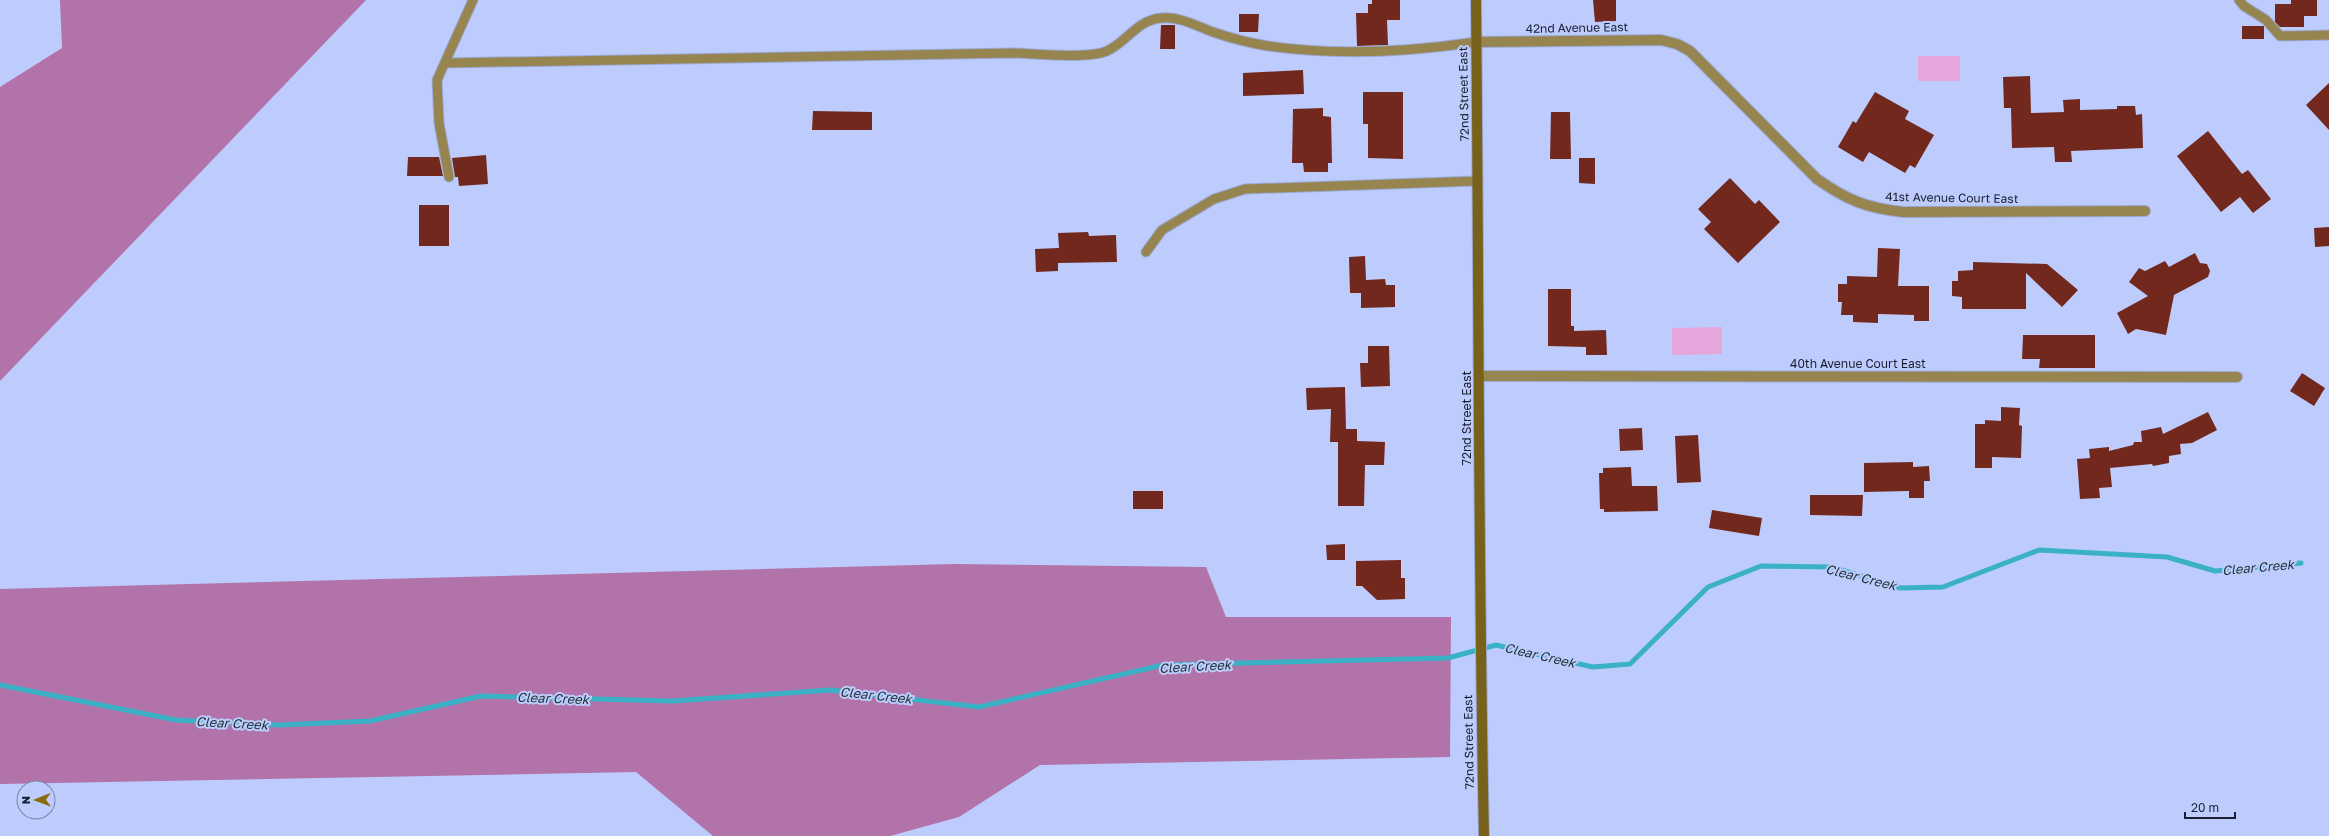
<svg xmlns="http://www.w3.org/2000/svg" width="2329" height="836" font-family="'Golos Text',sans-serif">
<rect width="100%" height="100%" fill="#bdccfd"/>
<path fill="#e4a6db" d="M1918 56H1960V81H1918Z
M1722 327V354L1672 355V328Z"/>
<path fill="#b173aa" d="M60 0H366L0 381V87L62 48Z
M954 564 1206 567 1226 617H1451L1450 757 1040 765 959 817 890 836H713L636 772 0 784V589Z"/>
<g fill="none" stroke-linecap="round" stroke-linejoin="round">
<path stroke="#3ab1c5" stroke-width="5" d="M0 685 176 720 279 725 370 721 481 696 673 701 830 690 979 707 1163 665 1448 658 1496 645 1593 667 1630 664 1708 587 1761 566 1832 567 1900 588 1943 587 2039 550 2167 557 2215 571 2301 563"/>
</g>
<path fill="#72281d" d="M1372 0H1400V20H1387L1388 45 1357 46 1356 13H1368V4H1372Z
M1593 0H1616V21L1595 22Z
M2291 0H2317V16H2304V27H2280L2275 22V4H2291Z
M1239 14H1259L1258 32H1239Z
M1161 25H1175V49H1160Z
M2242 26H2264V39H2242Z
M1303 70 1304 94 1243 96V73Z
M2030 76 2031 113 2064 112 2063 100 2080 99V110L2117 109V106H2135L2136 115 2142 114 2143 148 2071 151 2072 162H2055L2054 147 2012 148 2011 108H2004L2003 77Z
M2329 83V130L2306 105Z
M1363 92H1403V159L1368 158V124H1363Z
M1875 92 1909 111 1905 119 1934 135 1915 168 1910 165 1905 173 1869 152 1863 162 1838 147 1853 121 1856 123Z
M1323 108V116L1331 117 1332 163H1328V172H1304L1303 163H1292L1293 109Z
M813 111 872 112V130H812Z
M1551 112H1570L1571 159H1550Z
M2208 131 2242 174 2248 170 2271 199 2253 213 2240 197 2221 212 2177 156Z
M486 155 488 184 459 186 458 177H455L452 158Z
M408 157H439L443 176H407Z
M1579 158H1595V184L1579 183Z
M1730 178 1755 204 1759 200 1780 222 1738 263 1704 229 1711 222 1698 209Z
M419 205H449V246H419Z
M2329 227V246L2315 247 2314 228Z
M1088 232 1089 236 1116 235 1117 262 1058 263V271L1036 272 1035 249 1059 248 1058 233Z
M1878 248 1900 249 1898 286H1929V321H1914V315L1878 314V323L1853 322V315H1841L1842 302H1838V284H1847V276L1877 277Z
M2195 253 2200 263 2207 264 2210 271 2208 277 2174 295 2166 335 2136 329 2128 334 2117 313 2148 296 2129 282 2139 268 2145 271 2165 261 2169 267Z
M1365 256 1366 280 1385 279 1386 285H1395V307L1361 308V293H1350L1349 257Z
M1973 262 2047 264 2078 290 2062 307 2026 273V309H1962V297L1952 296V281H1958V271L1973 270Z
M1548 289H1571V326H1574V331L1606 330 1607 355H1586V347L1548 346Z
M2023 335H2095V368H2039L2040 359H2022Z
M1368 346H1389L1390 386 1361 387 1360 363H1368Z
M2302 373 2325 388 2314 406 2290 391Z
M1345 387 1346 429H1357V441L1385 442 1384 465H1365L1364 506H1338V442H1330L1331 409 1307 410 1306 388Z
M2001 407 2020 408 2019 425 2022 426 2021 458 1992 457V468H1975V424H1985V420L2001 421Z
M2208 412 2217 430 2192 443 2180 444 2181 454 2169 456V463L2153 466 2152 464 2110 468 2112 487 2099 488 2100 498 2080 499 2077 459 2090 458 2089 449 2109 447V451L2133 445 2134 442H2142L2141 431 2161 427 2163 434Z
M1642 428 1643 450 1620 451 1619 429Z
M1698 435 1701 482 1677 483 1675 436Z
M1913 462V467L1929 466 1930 481H1924V498H1909V491L1864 492V463Z
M1631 467 1632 486H1657L1658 511 1604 512V509H1600L1599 473H1603V468Z
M1133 491H1163V509H1133Z
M1810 495H1863L1862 516 1810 515Z
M1712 510 1762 518 1759 536 1709 528Z
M1345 544V560H1327L1326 545Z
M1401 560V578H1405V599L1377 600 1362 586H1356V561Z"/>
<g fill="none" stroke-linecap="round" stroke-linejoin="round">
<g stroke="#9ca9d4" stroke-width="11">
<path id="service" d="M2239 0 2244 6 2266 20 2280 36 2329 35
M445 63 1014 53C1037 54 1088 59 1107 51 1127 42 1137 20 1161 18 1179 16 1196 26 1213 32 1230 38 1250 43 1268 46 1337 56 1408 52 1476 42
M449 177 439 123 437 80 473 0
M1146 252 1162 230 1214 199 1245 189 1477 181"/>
</g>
<g stroke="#9ca9d4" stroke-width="12">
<path id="minor" d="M1476 42 1661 40 1677 44 1690 51 1817 179C1847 200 1866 208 1903 212L2145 211
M1480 376 2237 377"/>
</g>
<g stroke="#9ca9d4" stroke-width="12">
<path id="secondary" d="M1476 0C1479 279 1478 557 1484 836"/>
</g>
<use href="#service" stroke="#978550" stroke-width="9"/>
<use href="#minor" stroke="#978550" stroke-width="10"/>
<use href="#secondary" stroke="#77611b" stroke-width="10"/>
</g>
<g text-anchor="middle" stroke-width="4" stroke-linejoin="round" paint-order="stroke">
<g font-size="12" fill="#191e30" stroke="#bdccfd">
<text transform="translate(1577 28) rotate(-1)" y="4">42nd Avenue East</text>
<text transform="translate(1464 94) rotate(-91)" y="4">72nd Street East</text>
<text transform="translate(1952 198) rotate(1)" y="4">41st Avenue Court East</text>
<text x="1858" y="368">40th Avenue Court East</text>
<text transform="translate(1467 418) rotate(-90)" y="4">72nd Street East</text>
<text transform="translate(1469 742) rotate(-91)" y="4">72nd Street East</text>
</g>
<g font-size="13" font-style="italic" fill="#1d3135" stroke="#bdccfd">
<text transform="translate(2258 567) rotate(-5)" y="5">Clear Creek</text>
<text transform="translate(1861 577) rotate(14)" y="5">Clear Creek</text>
<text transform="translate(1540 655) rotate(13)" y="5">Clear Creek</text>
<text transform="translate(1195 666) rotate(-3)" y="5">Clear Creek</text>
<text transform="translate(876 695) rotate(6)" y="5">Clear Creek</text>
<text transform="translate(553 698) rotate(2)" y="5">Clear Creek</text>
<text transform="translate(232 723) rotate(3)" y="5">Clear Creek</text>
</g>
</g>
<g transform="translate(36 800) rotate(269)"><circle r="19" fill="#bdccfd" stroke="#7b86ab"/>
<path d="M0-3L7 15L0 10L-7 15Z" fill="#876c0a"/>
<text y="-6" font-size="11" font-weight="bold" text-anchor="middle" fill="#191e30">N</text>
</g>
<path d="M2185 812v6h50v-6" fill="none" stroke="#191e30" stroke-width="2"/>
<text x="2191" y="812" font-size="12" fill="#191e30" stroke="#bdccfd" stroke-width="3" paint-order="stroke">20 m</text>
</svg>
